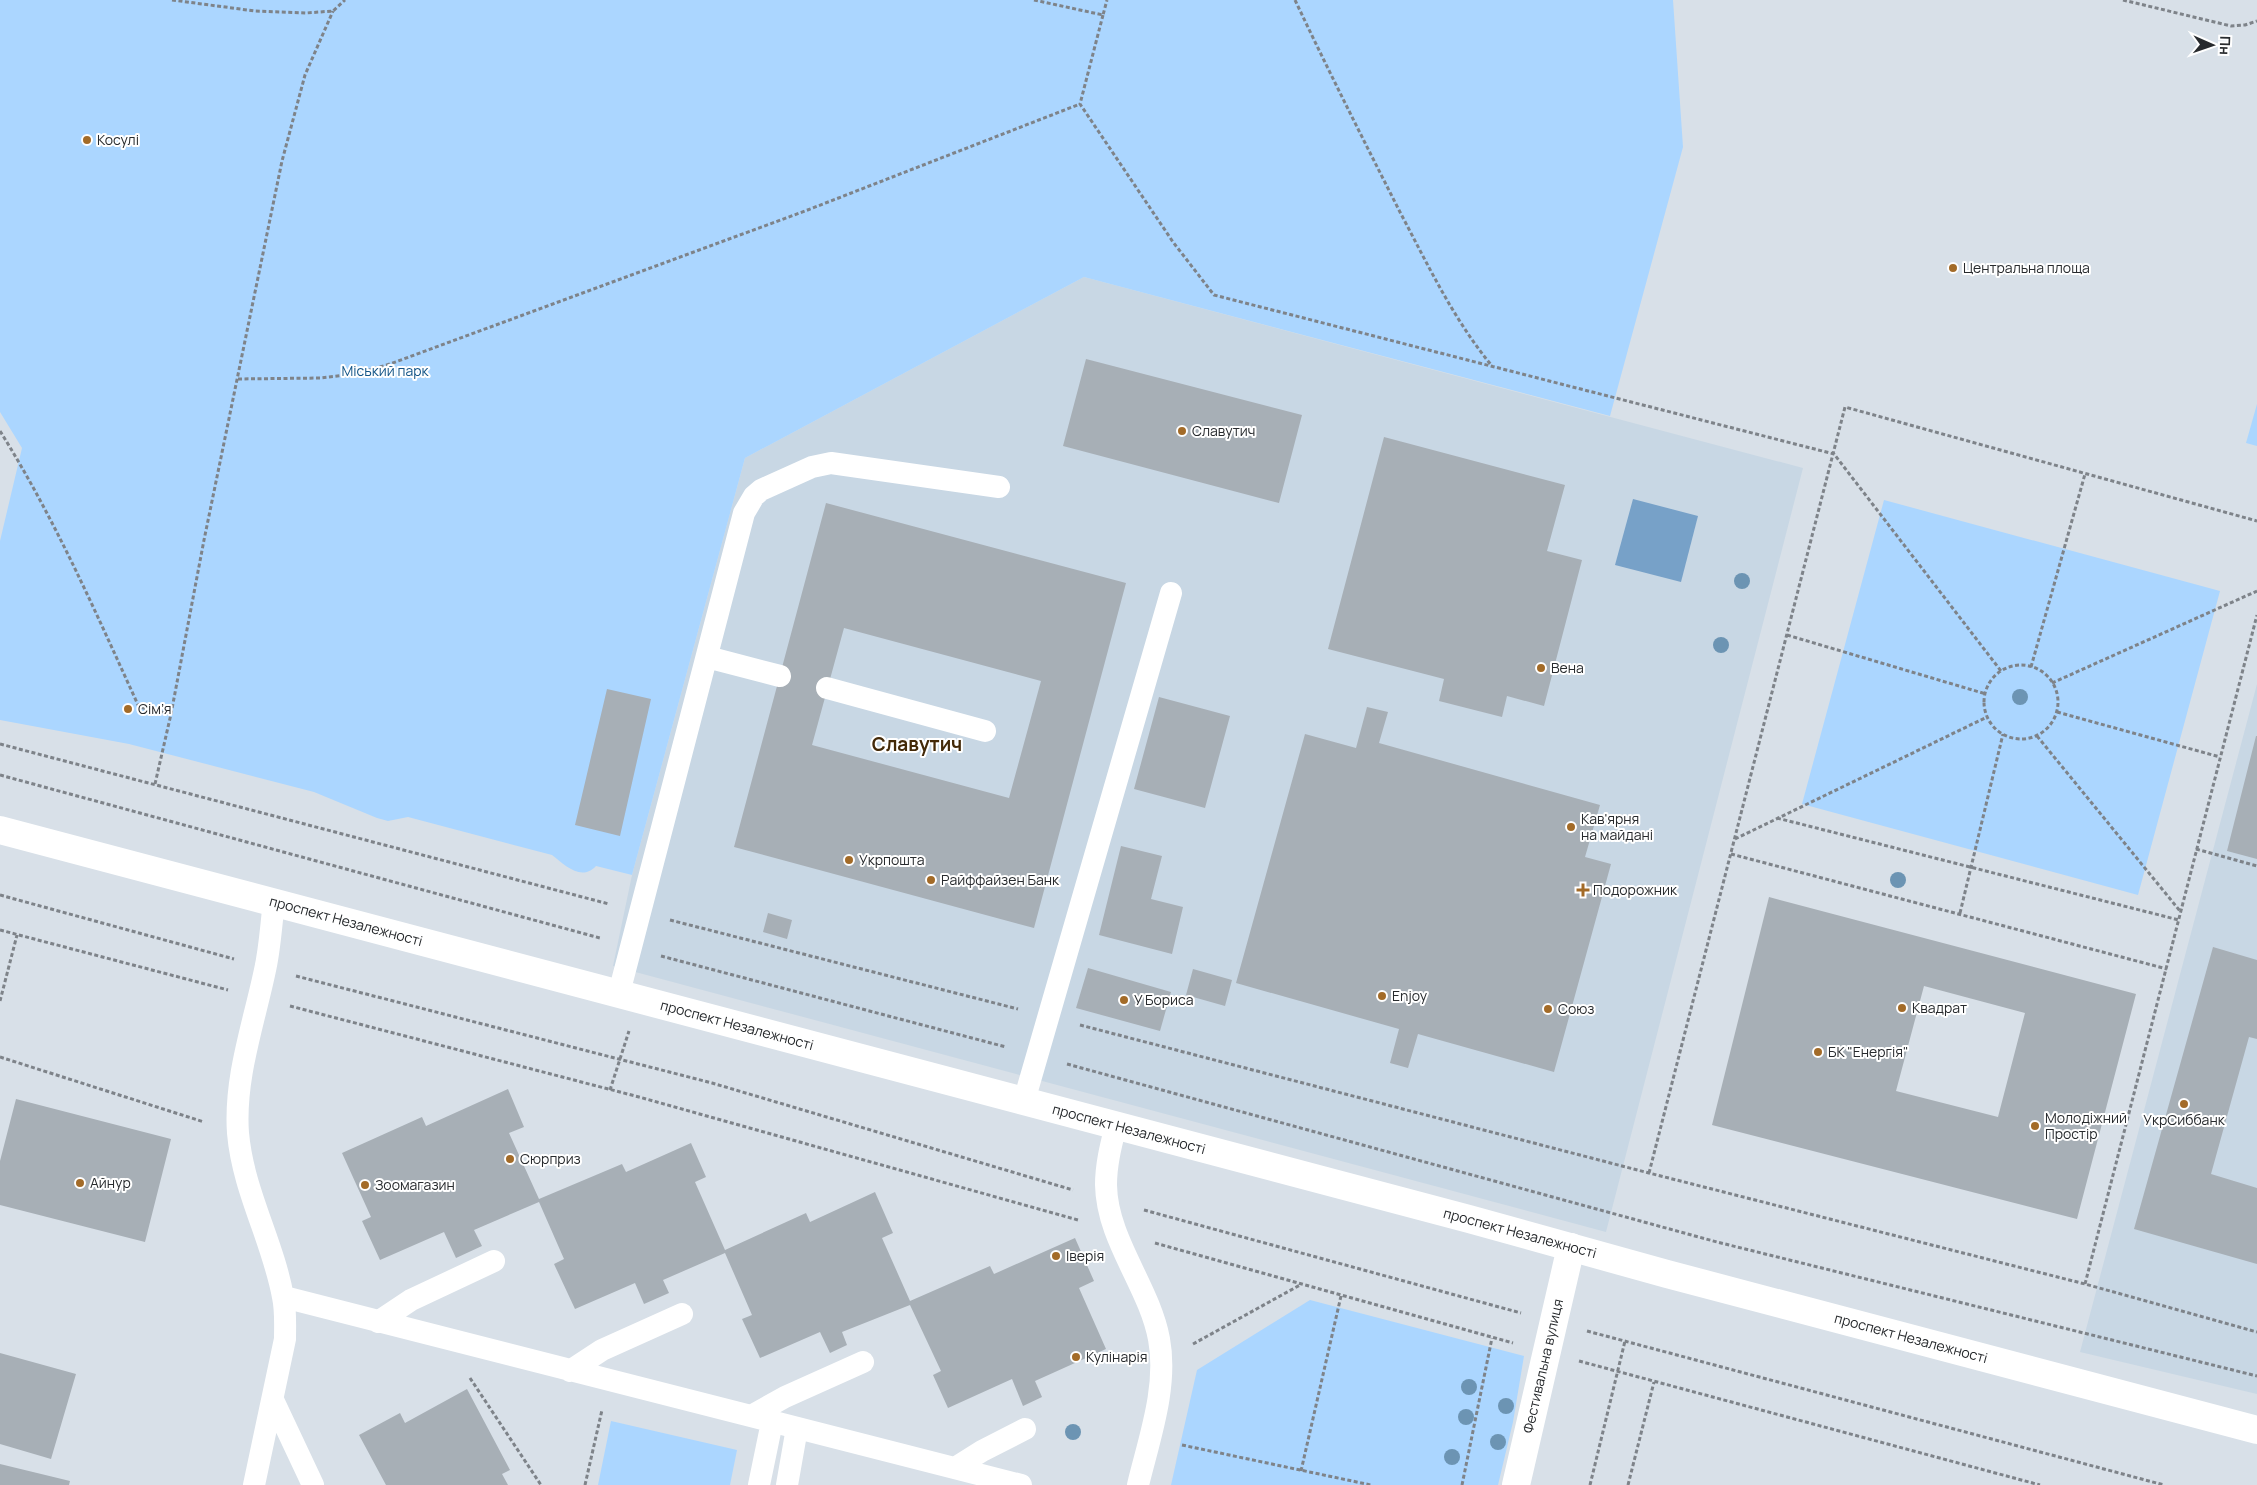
<svg xmlns="http://www.w3.org/2000/svg" width="2257" height="1485" font-family="Manrope,sans-serif">
<rect width="100%" height="100%" fill="#d8e0e8"/>
<path fill="#c8d7e4" d="M1084 277 1803 468 1606 1232 613 966 632 875 745 458Z
M2257 684V1394L2080 1352Z"/>
<path fill="#abd6ff" d="M0 0H1673L1683 147 1610 416 1084 277 745 458 632 875 596 866C581 882 565 865 552 855L408 817 388 821 377 818 314 792 129 744 0 720V541L22 448 0 412Z
M2257 404V446L2246 443Z
M1884 500 2220 591 2138 895 1802 804Z
M1310 1300 1524 1356 1513 1422 1498 1485H1171L1197 1370Z
M611 1421 737 1450 730 1485H598Z"/>
<path fill="#77a1c8" d="M1633 499 1698 516 1681 582 1615 565Z"/>
<path fill="#a7afb6" fill-rule="evenodd" d="M1086 359 1302 415 1279 503 1063 446Z
M1384 437 1565 485 1547 551 1582 560 1544 706 1507 696 1502 717 1439 701 1444 679 1328 649Z
M826 503 1126 583 1034 928 734 847ZM844 628 1041 681 1009 798 812 745Z
M607 689 651 699 620 836 575 825Z
M1159 697 1230 716 1205 808 1134 789Z
M1367 707 1388 712 1379 743 1600 805 1585 857 1611 864 1554 1072 1418 1034 1408 1068 1390 1063 1399 1029 1236 983 1305 734 1356 748Z
M2256 736H2257V859L2227 851Z
M1121 846 1162 856 1151 899 1183 907 1172 954 1099 935Z
M1769 897 2136 994 2077 1219 1712 1125ZM1924 986 2025 1013 1998 1117 1896 1091Z
M768 913 792 920 787 939 763 932Z
M2213 947 2257 960V1039L2249 1037 2211 1174 2257 1188V1264L2134 1229Z
M1088 968 1171 992 1160 1031 1076 1008Z
M1193 969 1232 980 1225 1006 1186 995Z
M508 1089 524 1127 509 1133 539 1199 622 1164 626 1172 691 1143 706 1177 695 1182 725 1250 806 1213 810 1222 875 1192 893 1233 882 1238 910 1301 990 1266 994 1274 1075 1238 1094 1281 1079 1288 1106 1349 1035 1381 1042 1397 1023 1406 1012 1379 948 1408 933 1375 941 1371 910 1305 842 1332 847 1345 830 1353 820 1332 760 1358 742 1319 752 1315 725 1253 663 1280 669 1293 644 1304 635 1283 575 1309 554 1264 564 1259 539 1202 474 1230 482 1246 456 1258 444 1232 380 1260 362 1221 371 1217 342 1153 422 1117 426 1126Z
M16 1099 171 1139 145 1242 0 1205V1161Z
M0 1353 76 1374 51 1459 0 1444Z
M467 1389 510 1470 502 1474 508 1485H386L359 1435 400 1413 405 1423Z
M0 1464 70 1481 69 1485H0Z"/>
<g fill="none" stroke-linecap="round" stroke-linejoin="round">
<path stroke="#7e8389" stroke-width="3" stroke-dasharray="4 2.5" stroke-linecap="butt" d="M172 0 255 11 306 13 333 11 345 0
M1034 0 1103 15 1107 0
M1295 0C1329 72 1365 143 1401 214 1429 267 1454 320 1492 366
M2123 0 2231 26 2245 25 2257 21
M1103 15 1080 104 1173 242 1214 295 1834 454 2001 671
M238 379 320 378 356 374 390 364 805 211 1080 104
M0 431C55 519 96 613 139 707L171 714
M1787 635 1986 694
M1984 702a37 37 0 1 1 74 0a37 37 0 1 1-74 0Z
M2031 667 2085 474
M2052 683 2257 591
M2057 712 2220 757
M2037 736 2180 911
M0 744 609 904
M0 775 600 938
M155 784 171 714 204 540 282 161 305 75 333 11
M1777 818 2179 920
M1735 839 1987 717
M2196 849 2257 866
M1731 854 2167 969
M0 895 234 959
M1960 913 2003 734
M670 920 1018 1009
M0 930 228 990
M661 956 1006 1047
M296 976 712 1083 1073 1190
M0 1001 17 935
M290 1006 639 1097 1078 1220
M1080 1025 1649 1173 2085 1284 2257 1332
M0 1057 204 1122
M1067 1064 1717 1242 2257 1376
M610 1090 629 1031
M1649 1173 1845 407 2257 521
M1144 1210 1521 1313
M1155 1243 1513 1343
M2085 1284 2257 615
M1587 1331 2164 1485
M1193 1344 1300 1285
M1579 1361 2040 1485
M470 1378 541 1485
M1182 1445 1371 1485
M1301 1471 1341 1296
M585 1485 602 1410
M1462 1485 1492 1338
M1590 1485 1625 1341
M1628 1485 1654 1382"/>
<path stroke="#fff" stroke-width="22" d="M707 657 780 676
M827 688 985 731
M619 993 744 513 754 496 761 490 812 467 831 463 999 487
M1024 1101 1171 593
M1116 1125C1111 1145 1106 1164 1106 1185 1107 1240 1149 1286 1159 1339 1168 1387 1149 1439 1138 1485
M284 1297 1021 1485
M378 1322 411 1300 494 1261
M570 1371 602 1350 682 1314
M273 1400 313 1485
M751 1416 785 1397 863 1362
M955 1468 982 1451 1025 1429
M254 1485 285 1339C285 1325 286 1311 283 1297 273 1241 243 1191 238 1133 234 1078 254 1023 265 970 270 948 271 925 274 902
M759 1485 772 1422
M787 1485 797 1428"/>
<path stroke="#fff" stroke-width="28" d="M1516 1485 1571 1247"/>
<path stroke="#fff" stroke-width="28" d="M0 830 1469 1219 1667 1274 2257 1430"/>
</g>
<g fill="#6c94b3">
<circle cx="1742" cy="581" r="8"/>
<circle cx="1721" cy="645" r="8"/>
<circle cx="2020" cy="697" r="8"/>
<circle cx="1898" cy="880" r="8"/>
<circle cx="1469" cy="1387" r="8"/>
<circle cx="1506" cy="1406" r="8"/>
<circle cx="1466" cy="1417" r="8"/>
<circle cx="1073" cy="1432" r="8"/>
<circle cx="1498" cy="1442" r="8"/>
<circle cx="1452" cy="1457" r="8"/>
</g>
<g fill="#a36b28" stroke="#fff" stroke-width="2">
<circle cx="87" cy="140" r="5"/>
<circle cx="1953" cy="268" r="5"/>
<circle cx="1182" cy="431" r="5"/>
<circle cx="1541" cy="668" r="5"/>
<circle cx="128" cy="709" r="5"/>
<circle cx="1571" cy="827" r="5"/>
<circle cx="849" cy="860" r="5"/>
<circle cx="931" cy="880" r="5"/>
<path d="M1580.5 882.5h5v5h5v5h-5v5h-5v-5h-5v-5h5z"/>
<circle cx="1382" cy="996" r="5"/>
<circle cx="1124" cy="1000" r="5"/>
<circle cx="1902" cy="1008" r="5"/>
<circle cx="1548" cy="1009" r="5"/>
<circle cx="1818" cy="1052" r="5"/>
<circle cx="2184" cy="1104" r="5"/>
<circle cx="2035" cy="1126" r="5"/>
<circle cx="510" cy="1159" r="5"/>
<circle cx="80" cy="1183" r="5"/>
<circle cx="365" cy="1185" r="5"/>
<circle cx="1056" cy="1256" r="5"/>
<circle cx="1076" cy="1357" r="5"/>
</g>
<g text-anchor="middle" stroke-width="4" stroke-linejoin="round" paint-order="stroke">
<g font-size="14" fill="#272a2d" stroke="#fff" text-anchor="start">
<text x="97" y="145">Косулі</text>
<text x="1963" y="273">Центральна площа</text>
<text x="1192" y="436">Славутич</text>
<text x="1551" y="673">Вена</text>
<text x="138" y="714">Сім’я</text>
<text x="1581" y="824">Кав'ярня<tspan x="1581" dy="16">на майдані</tspan></text>
<text x="859" y="865">Укрпошта</text>
<text x="941" y="885">Райффайзен Банк</text>
<text x="1593" y="895">Подорожник</text>
<text x="1392" y="1001">Enjoy</text>
<text x="1134" y="1005">У Бориса</text>
<text x="1912" y="1013">Квадрат</text>
<text x="1558" y="1014">Союз</text>
<text x="1828" y="1057">БК "Енергія"</text>
<text x="2045" y="1123">Молодіжний<tspan x="2045" dy="16">Простір</tspan></text>
<text x="2184" y="1125" text-anchor="middle">УкрСиббанк</text>
<text x="520" y="1164">Сюрприз</text>
<text x="90" y="1188">Айнур</text>
<text x="375" y="1190">Зоомагазин</text>
<text x="1066" y="1261">Іверія</text>
<text x="1086" y="1362">Кулінарія</text>
</g>
<g font-size="14" fill="#145587" stroke="#fff">
<text x="385" y="376">Міський парк</text>
</g>
<g font-size="14" fill="#272a2d" stroke="#fff">
<text transform="translate(346 921) rotate(15)" y="5">проспект Незалежності</text>
<text transform="translate(737 1025) rotate(15)" y="5">проспект Незалежності</text>
<text transform="translate(1129 1129) rotate(15)" y="5">проспект Незалежності</text>
<text transform="translate(1520 1233) rotate(15)" y="5">проспект Незалежності</text>
<text transform="translate(1911 1338) rotate(15)" y="5">проспект Незалежності</text>
<text transform="translate(1543 1366) rotate(-77)" y="5">Фестивальна вулиця</text>
</g>
<g font-size="19" font-weight="bold" fill="#432908" stroke="#fff">
<text x="917" y="751">Славутич</text>
</g>
</g>
<g transform="translate(2212 45) rotate(92)" stroke="#ffffff" stroke-width="4" paint-order="stroke">
<path d="M0-4L9 19L0 12L-9 19Z" fill="#272a2d"/>
<text y="-8" font-size="14" font-weight="bold" text-anchor="middle" fill="#272a2d">Пн</text>
</g>
</svg>
